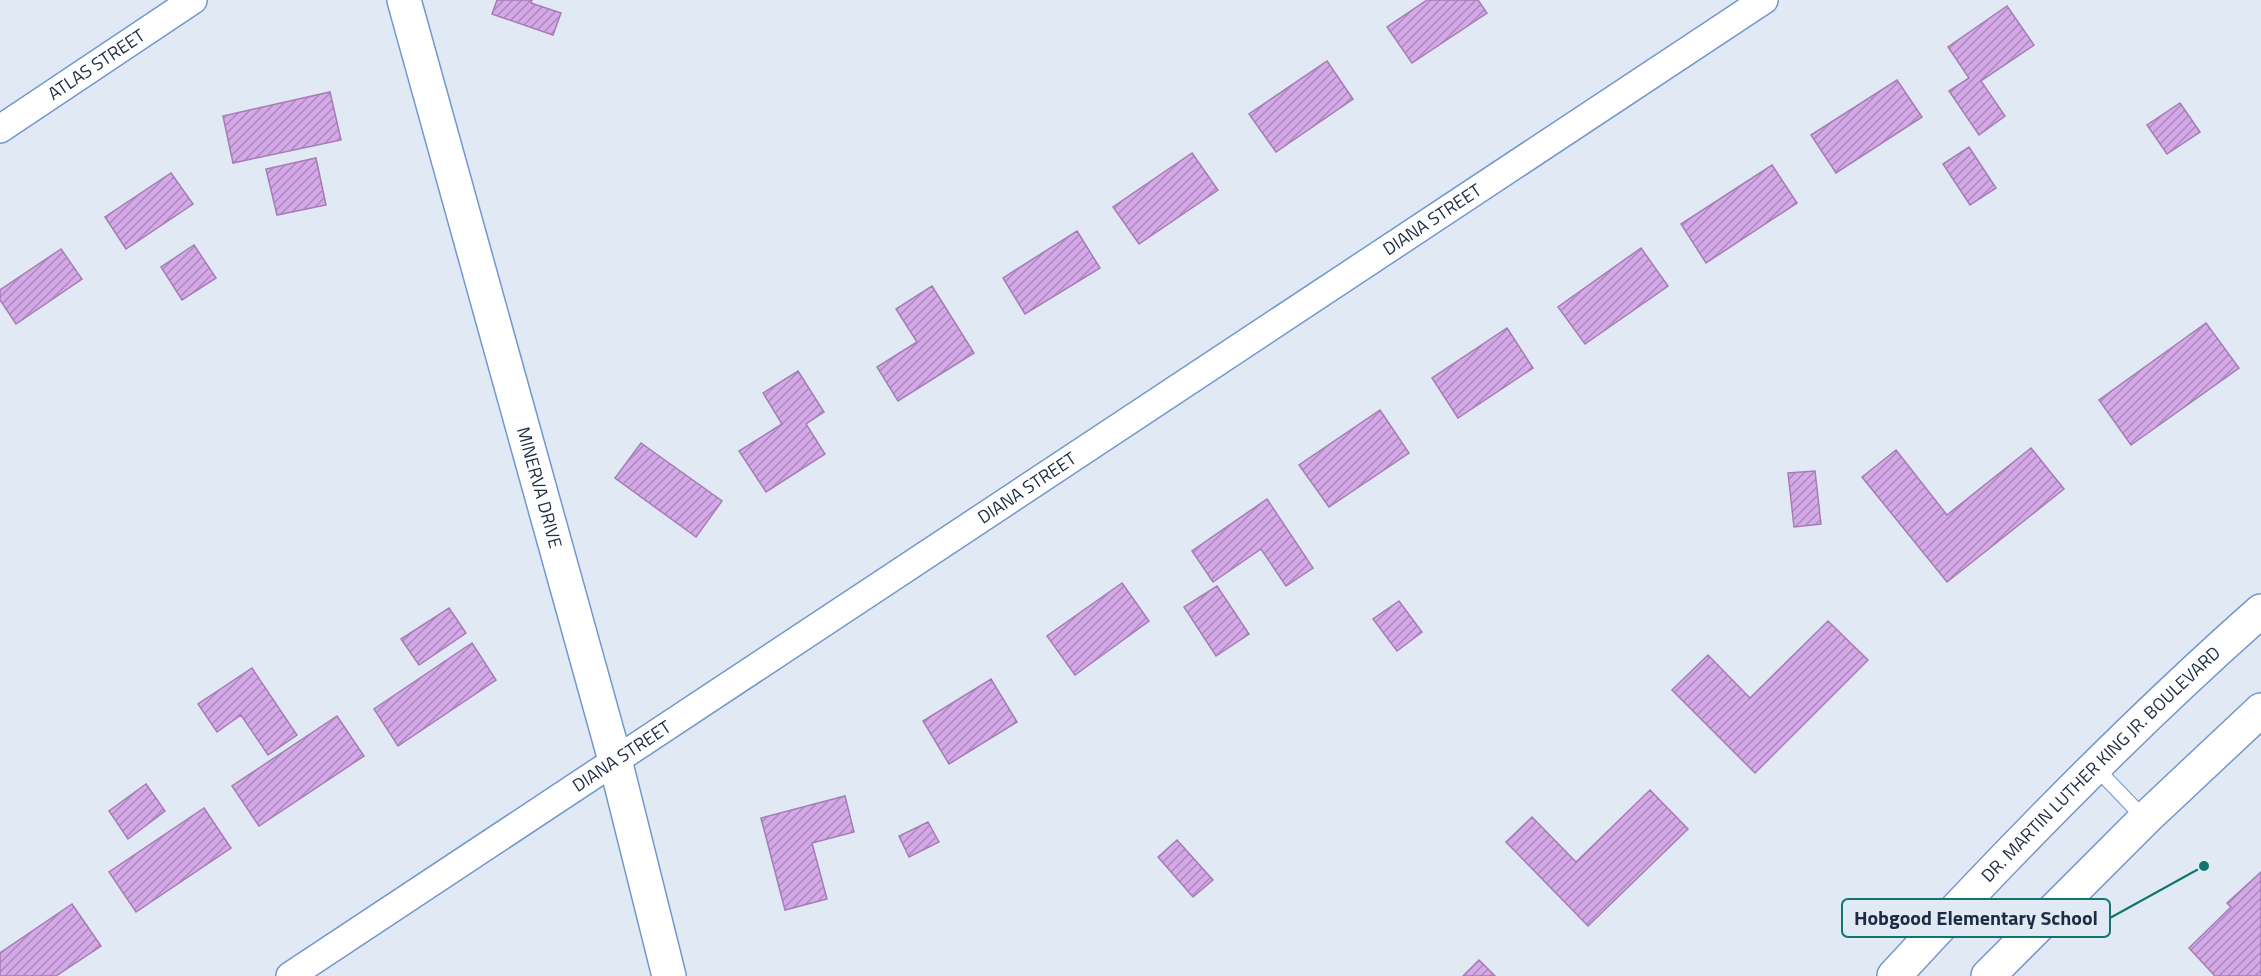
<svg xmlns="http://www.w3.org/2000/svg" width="2261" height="976" font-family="'Titillium Web',sans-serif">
<defs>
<pattern id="building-hatch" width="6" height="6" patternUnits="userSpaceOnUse" patternTransform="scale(1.5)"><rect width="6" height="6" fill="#d5a8e7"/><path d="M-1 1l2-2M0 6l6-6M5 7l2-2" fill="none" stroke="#ac89bd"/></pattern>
</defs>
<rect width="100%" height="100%" fill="#e0e9f4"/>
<path fill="url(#building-hatch)" stroke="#a57db5" stroke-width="1.5" d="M497 0H532L531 3 561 13 553 35 492 14Z
M1427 0H1478L1487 13 1412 63 1387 27Z
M2007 6 2034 45 1981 81 2005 116 1979 135 1949 91 1969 78 1948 47Z
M1327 61 1353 99 1276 152 1249 114Z
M1897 80 1922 117 1836 173 1811 135Z
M330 92 341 140 233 163 223 116Z
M2180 103 2200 132 2167 154 2147 125Z
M1969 147 1996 188 1970 205 1943 164Z
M1192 153 1218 190 1139 244 1113 207Z
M316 158 326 205 277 215 266 169Z
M1772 165 1797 203 1706 263 1681 224Z
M171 173 193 204 126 249 105 217Z
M1077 231 1100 268 1025 314 1003 278Z
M194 245 216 278 182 300 161 267Z
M1641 248 1668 286 1585 344 1558 307Z
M61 249 82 279 16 324 0 300V290Z
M932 286 974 353 898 401 877 367 917 342 896 309Z
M2206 323 2239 368 2131 445 2099 400Z
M1507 328 1533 368 1458 418 1432 378Z
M798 371 824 412 806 424 825 454 766 492 739 451 782 424 763 393Z
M1380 410 1409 453 1329 507 1299 465Z
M641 443 722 501 696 537 615 478Z
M2031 448 2064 489 1947 582 1862 477 1896 450 1947 515Z
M1815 471 1821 524 1794 527 1788 473Z
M1267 499 1313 568 1286 586 1261 549 1213 582 1192 551Z
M1122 583 1149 621 1075 675 1047 636Z
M1217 586 1249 634 1216 656 1184 607Z
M1399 601 1422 632 1397 651 1373 619Z
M449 608 466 633 419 665 401 639Z
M1828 621 1868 660 1755 773 1672 690 1708 655 1750 698Z
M472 643 496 680 398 746 374 709Z
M252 668 297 735 268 755 241 715 217 732 198 704Z
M991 679 1017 722 949 764 923 721Z
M337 716 364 756 259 826 232 786Z
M146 784 165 811 128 839 109 811Z
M1650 790 1688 829 1588 926 1506 842 1532 817 1576 862Z
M845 796 854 832 812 843 827 899 785 910 761 818Z
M204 808 231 848 136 912 109 872Z
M928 822 939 842 909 857 899 836Z
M1177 840 1213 880 1193 897 1158 857Z
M2261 872V976H2215L2189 948 2231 907 2227 903Z
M72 904 101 946 56 976H0V953Z
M1479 960 1495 976H1463Z"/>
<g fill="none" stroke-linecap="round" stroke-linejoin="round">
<g stroke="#7098ce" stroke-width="16">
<path id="lane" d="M2096 768 2145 819"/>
</g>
<g stroke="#7098ce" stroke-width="30">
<g id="street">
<path id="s1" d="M0 129 193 0"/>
<path id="s2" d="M290 976 1764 0"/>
</g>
</g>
<g stroke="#7098ce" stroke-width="36">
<g id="secondary">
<path id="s3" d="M404 0 615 760 669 976"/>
</g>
</g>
<g stroke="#7098ce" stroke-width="36">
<g id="primary">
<path id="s4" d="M1894 976C2011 849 2132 725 2261 611"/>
<path d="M1988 976 2145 819 2261 710"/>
</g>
</g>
<use href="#lane" stroke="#fff" stroke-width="14"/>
<use href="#street" stroke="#fff" stroke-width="27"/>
<use href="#secondary" stroke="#fff" stroke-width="33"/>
<use href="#primary" stroke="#fff" stroke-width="33"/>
</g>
<g text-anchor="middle" stroke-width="5" stroke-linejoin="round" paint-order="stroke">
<g font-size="18" fill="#1c2c42" stroke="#e0e9f4">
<text dy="6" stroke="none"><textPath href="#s1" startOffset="116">ATLAS STREET</textPath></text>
<text dy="6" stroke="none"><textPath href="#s2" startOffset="1370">DIANA STREET</textPath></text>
<text dy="6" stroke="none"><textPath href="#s3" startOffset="506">MINERVA DRIVE</textPath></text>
<text dy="6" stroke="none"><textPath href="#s2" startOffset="884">DIANA STREET</textPath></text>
<text dy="6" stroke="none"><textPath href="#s2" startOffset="398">DIANA STREET</textPath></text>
<text dy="6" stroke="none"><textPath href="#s4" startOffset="296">DR. MARTIN LUTHER KING JR. BOULEVARD</textPath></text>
</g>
</g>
<path fill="none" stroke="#0f766e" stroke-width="2" d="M2204 866L2110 918"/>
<circle fill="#0f766e" stroke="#e0e9f4" stroke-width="2" cx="2204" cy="866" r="6"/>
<rect fill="#e0e9f4" stroke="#0f766e" stroke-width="2" x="1842" y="899" width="268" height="38" rx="6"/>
<g font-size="20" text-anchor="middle" font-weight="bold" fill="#1c2c42">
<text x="1976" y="925">Hobgood Elementary School</text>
</g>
</svg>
